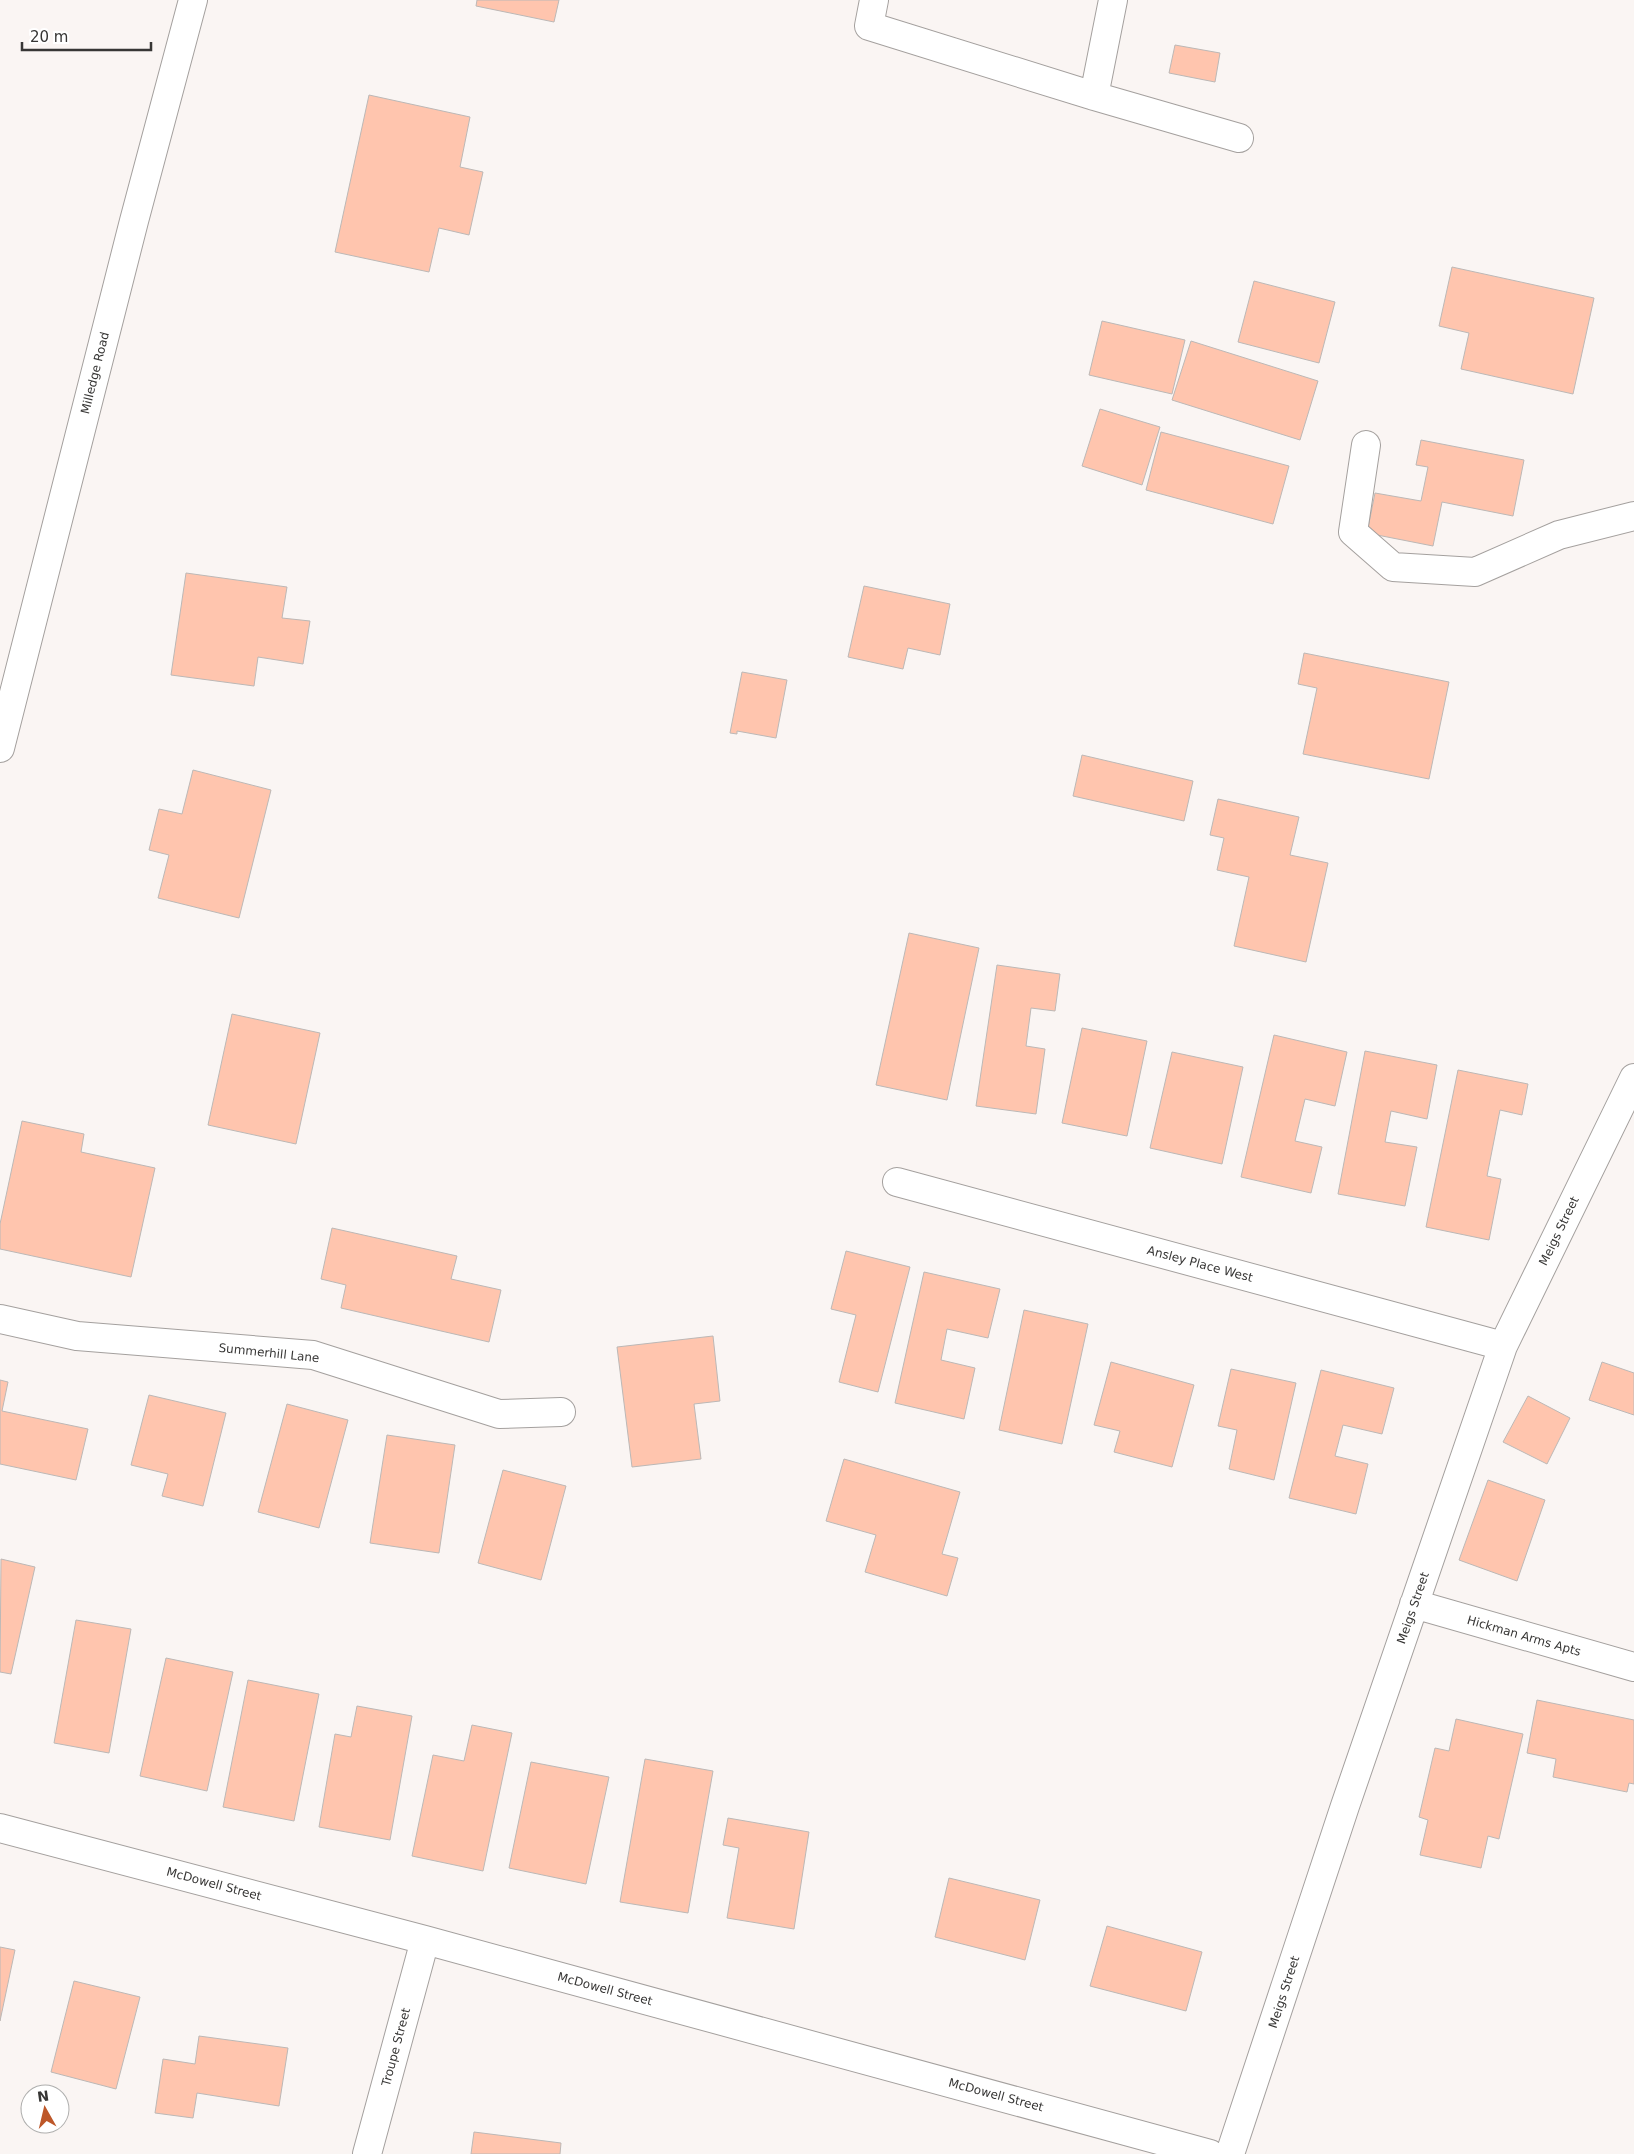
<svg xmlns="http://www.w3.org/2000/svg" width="1634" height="2154" font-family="'DejaVu Sans',sans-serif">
<rect width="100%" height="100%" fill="#faf5f3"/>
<path fill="#ffc5ae" stroke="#bcb8b6" d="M477 0H559L554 22 476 6Z
M1175 45 1220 53 1215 82 1169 73Z
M369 95 470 117 460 167 483 172 469 235 439 228 429 272 335 252Z
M1452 267 1594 298 1573 394 1461 369 1469 333 1439 326Z
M1254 281 1335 302 1319 363 1238 342Z
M1102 321 1185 340 1172 394 1089 375Z
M1191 341 1318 381 1300 440 1172 400Z
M1100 409 1160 427 1142 485 1082 466Z
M1161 432 1289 466 1273 524 1146 490Z
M1421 440 1524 460 1513 516 1442 502 1433 546 1367 533 1375 493 1421 501 1428 467 1416 465Z
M186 573 287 587 282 618 310 621 303 664 258 657 254 686 171 675Z
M864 586 950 604 940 655 908 648 903 669 848 657Z
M1304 653 1449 682 1429 779 1303 754 1317 688 1298 684Z
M742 672 787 680 776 738 737 731V734L730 733Z
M1082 755 1193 781 1184 821 1073 796Z
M193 770 271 790 239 918 158 898 169 855 149 850 159 809 182 814Z
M1218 799 1299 817 1290 855 1328 863 1306 962 1234 946 1249 877 1217 870 1224 838 1210 835Z
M909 933 979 948 947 1100 876 1085Z
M997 965 1060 974 1055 1011 1031 1008 1026 1046 1045 1049 1036 1114 976 1106Z
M232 1014 320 1033 296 1144 208 1125Z
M1082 1028 1147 1041 1127 1136 1062 1123Z
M1274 1035 1347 1052 1335 1106 1305 1099 1295 1141 1322 1147 1311 1193 1241 1177Z
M1365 1051 1437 1065 1427 1119 1391 1111 1385 1142 1417 1147 1405 1206 1338 1194Z
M1172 1052 1243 1067 1222 1164 1150 1148Z
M1458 1070 1528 1084 1522 1115 1500 1110 1487 1176 1501 1179 1489 1240 1426 1227Z
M22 1121 84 1134 81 1152 155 1168 131 1277 0 1249V1224Z
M332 1228 457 1256 451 1279 501 1290 489 1342 341 1308 346 1285 321 1279Z
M846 1251 910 1267 878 1392 839 1382 856 1315 831 1309Z
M924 1272 1000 1289 988 1338 947 1329 941 1360 975 1368 964 1419 895 1403Z
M1024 1310 1088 1324 1062 1444 999 1430Z
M713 1336 720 1401 694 1404 701 1459 632 1467 617 1347Z
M1111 1362 1194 1385 1172 1467 1114 1452 1120 1431 1094 1425Z
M1602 1362 1634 1373V1415L1589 1400Z
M1231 1369 1296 1383 1274 1480 1229 1469 1237 1430 1218 1426Z
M1321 1370 1394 1388 1382 1434 1343 1425 1335 1456 1368 1464 1356 1514 1289 1498Z
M0 1380 8 1382 2 1411 88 1429 76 1480 0 1464Z
M149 1395 226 1413 203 1506 162 1496 168 1474 131 1465Z
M1528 1396 1570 1418 1547 1464 1503 1442Z
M287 1404 348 1420 319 1528 258 1512Z
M387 1435 455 1445 439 1553 370 1543Z
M844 1459 960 1492 942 1554 958 1558 947 1596 865 1572 876 1535 826 1521Z
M503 1470 566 1486 541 1580 478 1563Z
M1488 1480 1545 1500 1517 1581 1459 1560Z
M1 1559 35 1567 11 1674 0 1672Z
M76 1620 131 1629 109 1753 54 1743Z
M166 1658 233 1672 207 1791 140 1776Z
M248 1680 319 1694 294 1821 223 1807Z
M1537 1700 1634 1720V1784L1629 1783 1627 1792 1553 1777 1556 1759 1527 1753Z
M357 1706 412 1716 390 1840 319 1827 335 1734 351 1737Z
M1456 1719 1523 1734 1499 1839 1488 1836 1481 1868 1420 1855 1428 1820 1419 1817 1435 1748 1449 1751Z
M472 1725 512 1733 483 1871 412 1856 433 1755 464 1761Z
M645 1759 713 1771 688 1913 620 1902Z
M531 1762 609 1777 586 1884 509 1868Z
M728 1818 809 1832 794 1929 727 1918 739 1848 723 1845Z
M949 1878 1040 1900 1025 1960 935 1937Z
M1107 1926 1202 1952 1186 2011 1090 1986Z
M0 1947 15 1950 0 2021Z
M74 1981 140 1997 116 2089 51 2072Z
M199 2036 288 2048 279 2106 197 2093 193 2118 155 2113 163 2059 195 2064Z
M474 2132 561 2143 560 2154H471Z"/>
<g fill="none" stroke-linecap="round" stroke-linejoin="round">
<g stroke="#a4a09e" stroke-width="30">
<path id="minor" d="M874 0 869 26 1094 96 1239 138
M1094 96 1113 0
M1366 445 1353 532 1393 567 1475 572 1559 535 1634 516
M0 748 134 221 193 0
M897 1182 1503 1346
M0 1319 77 1336 313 1355 499 1414 561 1412
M1414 1604 1634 1667
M0 1828 425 1940 1210 2154
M367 2154 425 1940
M1230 2154 1345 1806 1503 1346 1634 1078"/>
</g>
<use href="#minor" stroke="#fff" stroke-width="28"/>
</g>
<g text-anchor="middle" stroke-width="4" stroke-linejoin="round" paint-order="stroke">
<g font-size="12" fill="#373635" stroke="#fff">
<text transform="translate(95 373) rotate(-76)" y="4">Milledge Road</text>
<text transform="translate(1559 1231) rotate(-64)" y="4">Meigs Street</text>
<text transform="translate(1200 1264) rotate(15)" y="4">Ansley Place West</text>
<text transform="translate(269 1353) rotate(6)" y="4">Summerhill Lane</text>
<text transform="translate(1413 1608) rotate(-71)" y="4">Meigs Street</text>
<text transform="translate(1524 1636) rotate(16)" y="4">Hickman Arms Apts</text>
<text transform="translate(214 1884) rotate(15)" y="4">McDowell Street</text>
<text transform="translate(605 1989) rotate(15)" y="4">McDowell Street</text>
<text transform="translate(1284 1992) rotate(-72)" y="4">Meigs Street</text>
<text transform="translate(396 2047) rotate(-75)" y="4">Troupe Street</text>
<text transform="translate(996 2095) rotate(15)" y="4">McDowell Street</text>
</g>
</g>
<g transform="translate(45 2109) rotate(352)"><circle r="24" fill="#ffffff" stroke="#afafae"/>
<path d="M0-4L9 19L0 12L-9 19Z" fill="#bd5729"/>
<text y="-8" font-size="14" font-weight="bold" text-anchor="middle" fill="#373635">N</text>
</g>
<path d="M22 42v8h129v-8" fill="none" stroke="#373635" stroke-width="2.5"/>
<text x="30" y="42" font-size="15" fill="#373635" stroke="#ffffff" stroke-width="4" paint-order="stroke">20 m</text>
</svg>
